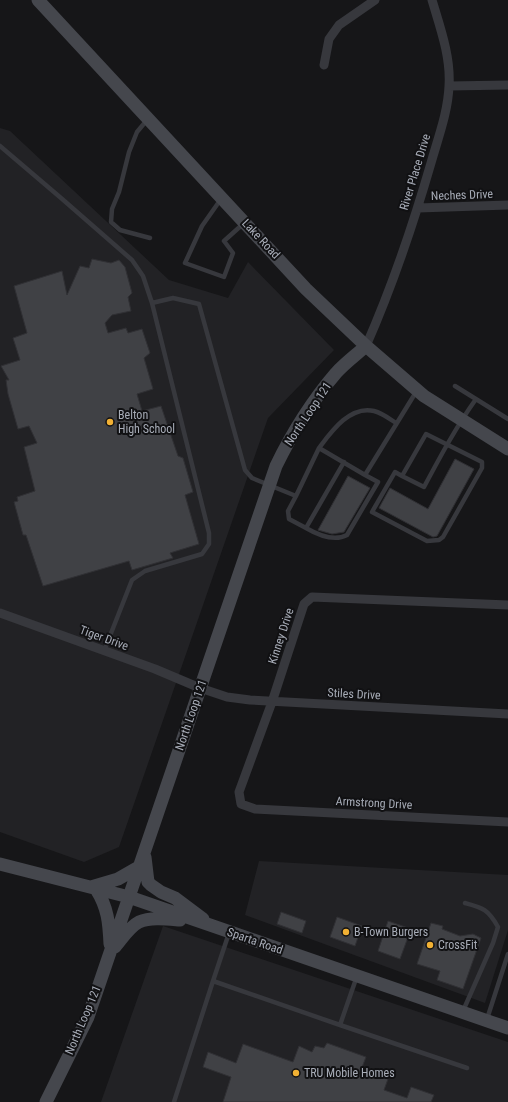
<svg xmlns="http://www.w3.org/2000/svg" width="508" height="1102" font-family="'Roboto Condensed',sans-serif">
<rect width="100%" height="100%" fill="#161618"/>
<path fill="#222225" d="M0 128 10 131 169 280 228 298 248 262 334 350 268 418 119 847 84 862 0 832Z
M259 861 508 875V930L485 1003 245 915Z
M163 926 508 1042V1102H101Z"/>
<path fill="#404145" stroke="#303034" d="M92 259 111 263 119 260 125 267 132 293 128 297 131 311 112 315 105 323 108 333 126 328 128 333 142 329 150 353 144 358 153 389 137 394 142 411 161 406 178 456 183 458 193 492 185 495 199 544 170 553 173 558 132 570 129 561 43 586 26 535H23L14 502 18 501 17 497 35 491 24 447 37 443 29 426 18 429 8 394 6 380H9L1 366 20 360 13 338 27 333 14 286 62 271 67 295 80 266 89 268Z
M455 459 474 469 437 536 433 537 379 508 390 488 428 509Z
M348 476 370 488 344 532 332 534 318 530Z
M281 912 306 921 302 933 277 924Z
M337 917 362 926 355 946 330 937Z
M388 921 411 929 400 959 378 951Z
M431 923 443 926 442 929 460 936 473 934 481 938 463 989 437 980 440 971 417 964Z
M327 1043 366 1057 361 1070 388 1079 384 1090 407 1098 411 1087 434 1095 431 1102H223L231 1077 203 1067 208 1052 236 1063 243 1044 293 1062 299 1046 312 1052 315 1046 324 1048Z"/>
<g fill="none" stroke-linecap="round" stroke-linejoin="round">
<path stroke="#37383d" stroke-width="4.5" d="M147 120 137 132 129 152 119 192 112 209 111 222 120 230 150 238
M0 146 61 198 132 260 143 276 152 303 209 533V544L202 554 145 571 132 580 104 651
M221 199 202 226 185 263 224 277 233 253 224 241 243 224
M152 303 173 298 199 304 245 470 252 478 296 496 319 448 365 475 416 392
M455 386 508 419
M319 448C331 432 350 405 374 411 382 413 390 419 396 423
M402 476 395 472 372 512 427 541 439 540 443 537 482 468V462L426 434 402 476 424 487C440 457 456 427 476 399
M296 496 288 511 289 519 306 528 344 462
M306 528C318 535 334 542 347 535L378 482 365 475
M229 933 213 981 340 1025 357 976
M463 1011 493 943 498 927C488 909 483 908 465 903
M487 1019 508 954
M340 1025 467 1068
M174 1102 213 981"/>
<path stroke="#37383d" stroke-width="9" d="M324 65 329 39 339 25 375 0
M449 86 508 85
M418 208 508 205
M366 346C392 287 413 225 431 163 438 138 448 112 449 86 451 57 440 27 432 0
M508 605 312 597 304 604 272 702 239 792 241 804 255 809 508 822
M0 613 155 669 200 688 227 697 250 700 508 714"/>
<path stroke="#45474d" stroke-width="13" d="M38 0 306 289 366 346 424 396 508 449
M145 857 148 882 151 885 161 892 175 898 203 919
M0 864 129 897 508 1028
M91 887 118 879 139 867
M96 889C108 908 109 923 110 944
M115 947C122 939 129 927 139 922 151 917 167 919 180 920
M46 1102 88 1017 276 466C292 433 312 401 336 373 345 363 356 355 366 346"/>
</g>
<g fill="#f2b134" stroke="#111113" stroke-width="1.5">
<circle cx="110" cy="422" r="4"/>
<circle cx="346" cy="932" r="4"/>
<circle cx="430" cy="945" r="4"/>
<circle cx="296" cy="1073" r="4"/>
</g>
<g text-anchor="middle" stroke-width="4" stroke-linejoin="round" paint-order="stroke">
<g font-size="12" fill="#a8adb8" stroke="#111113">
<text transform="translate(415 172) rotate(-73)" y="4">River Place Drive</text>
<text transform="translate(462 195) rotate(-2)" y="4">Neches Drive</text>
<text transform="translate(261 239) rotate(47)" y="4">Lake Road</text>
<text transform="translate(308 414) rotate(-56)" y="4">North Loop 121</text>
<text transform="translate(281 636) rotate(-72)" y="4">Kinney Drive</text>
<text transform="translate(104 638) rotate(20)" y="4">Tiger Drive</text>
<text transform="translate(354 694) rotate(3)" y="4">Stiles Drive</text>
<text transform="translate(191 715) rotate(-71)" y="4">North Loop 121</text>
<text transform="translate(374 803) rotate(3)" y="4">Armstrong Drive</text>
<text transform="translate(255 941) rotate(19)" y="4">Sparta Road</text>
<text transform="translate(83 1020) rotate(-67)" y="4">North Loop 121</text>
</g>
<g font-size="12" fill="#a8adb8" stroke="#111113" text-anchor="start">
<text x="118" y="419">Belton<tspan x="118" dy="14">High School</tspan></text>
<text x="354" y="936">B-Town Burgers</text>
<text x="438" y="949">CrossFit</text>
<text x="304" y="1077">TRU Mobile Homes</text>
</g>
</g>
</svg>
